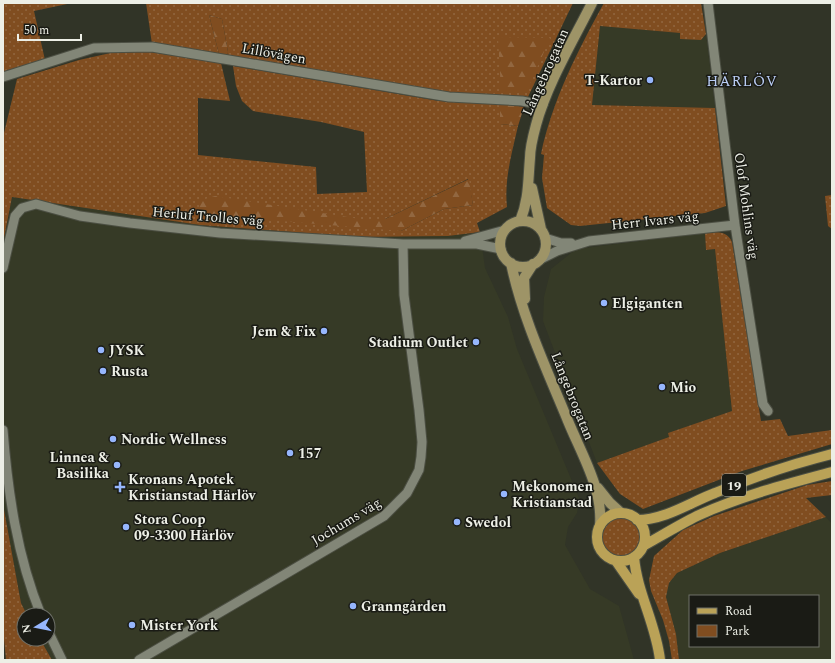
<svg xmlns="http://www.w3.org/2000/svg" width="835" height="663" font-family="Spectral,serif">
<defs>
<pattern id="green-dots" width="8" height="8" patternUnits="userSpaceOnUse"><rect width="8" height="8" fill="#804d20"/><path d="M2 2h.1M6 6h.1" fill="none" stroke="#926740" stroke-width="1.8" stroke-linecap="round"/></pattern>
<pattern id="forest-firs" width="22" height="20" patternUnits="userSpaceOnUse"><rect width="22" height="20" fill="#804d20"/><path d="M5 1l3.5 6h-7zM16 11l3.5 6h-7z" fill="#926740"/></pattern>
</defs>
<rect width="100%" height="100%" fill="#313427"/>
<path fill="#363a26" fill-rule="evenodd" d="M600 26 681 33 680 39 704 37 706 34 715 108 592 105Z
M12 197 200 225 358 237 448 236 480 232 485 268 508 317 517 349 579 498 577 513 568 527 565 545 590 589 619 606 634 660H52L40 639H48V615H27L21 603 3 504V243Z
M705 233 706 250 715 249 732 411 668 433 669 437 597 463 543 321 544 297 551 269 576 249Z
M826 517 832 524V660H679L676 634 666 597 669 583 677 573 720 553ZM690 596H818V646H690Z"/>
<path fill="url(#green-dots)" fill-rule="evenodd" d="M3 3H72L34 11 45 60 3 74Z
M146 3H573L527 99 454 93 227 58 228 52 222 19 209 15 219 54 152 44Z
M604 3H701L706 34 701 40 680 39V33L600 26 592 105 715 108 726 206 705 213 580 226 571 225 547 208 542 178 544 155 541 154C552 101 578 50 604 3Z
M115 52H150L221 63 230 101 198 98V155L316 167 317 194 367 192 364 132 321 122 253 111 242 101 236 86 233 66 439 101 500 103V124L518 126C512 153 504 179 507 207L477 223 480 232 448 236 358 237 200 225 12 197 3 243V137L17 79 79 60ZM468 179 473 205 444 209 401 231 360 219H385Z
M832 195V229L828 226 825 196Z
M705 233C716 232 727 230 732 242L761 421 780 419 788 436 832 430V444L742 471 643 509 620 494 597 463 669 437 668 433 732 411 715 249 706 250Z
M832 481V495L806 498 826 517 720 553 677 573 669 583 666 597 676 634 679 660H672L669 641 663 620 651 591 649 580 654 556 683 530 714 516 807 485Z
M3 504 21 603 27 615H24V639H40L52 660H6L3 629Z
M602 537a19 19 0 1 1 38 0a19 19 0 1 1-38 0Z"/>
<path fill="url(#forest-firs)" d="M209 15 222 19 228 52 227 58 219 54Z
M498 37 550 38 527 91H501Z
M500 103 524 107 518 126 500 124Z
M469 179 473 205 444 209 401 231 199 214V201L215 196 360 219H385Z"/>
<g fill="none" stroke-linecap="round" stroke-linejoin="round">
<g stroke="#4c4f43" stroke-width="11">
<path id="street" d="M708 3 735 225 763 404 768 411
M3 77 94 48 152 47 449 97 522 101 543 105
M545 238 561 243H571
M465 241 505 230
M539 260 557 251 589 241 735 225
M3 268 15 216 22 208 36 204 80 216 130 223 220 233 403 244H477L501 249
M3 430C8 493 17 556 41 615
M48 631 62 660
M139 660 384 516 407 493 419 470 421 457 422 442 419 410 404 295 403 244"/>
</g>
<g stroke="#4c4f43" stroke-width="12">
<path id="secondary" d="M532 188 541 229
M520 221C529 200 528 180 530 158 530 147 533 136 536 125 547 84 573 41 592 3
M500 244a23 23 0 1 1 46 0a23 23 0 1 1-46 0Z
M511 263C522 317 547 370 568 421 581 453 603 489 600 525
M525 299 524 278 533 264
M598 488 610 503 621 513"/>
</g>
<g stroke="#4c4f43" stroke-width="12">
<path id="primary" d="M597 537a24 24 0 1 1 48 0a24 24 0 1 1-48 0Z
M637 520C665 520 691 502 715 493 753 477 792 464 832 454
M643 546C661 536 679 525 697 516 740 496 787 484 832 472
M634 557C637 593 656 624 660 660
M616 561 639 594"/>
</g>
<use href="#street" stroke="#828677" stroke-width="9"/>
<use href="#secondary" stroke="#9e9467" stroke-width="10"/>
<use href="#primary" stroke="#baa257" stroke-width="10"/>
</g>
<g fill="#96b6fd" stroke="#1a1b15" stroke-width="1.5">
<circle cx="650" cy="80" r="4"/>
<circle cx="604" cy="303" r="4"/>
<circle cx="324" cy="331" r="4"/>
<circle cx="476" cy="342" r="4"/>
<circle cx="101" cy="350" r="4"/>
<circle cx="103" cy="371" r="4"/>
<circle cx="662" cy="387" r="4"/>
<circle cx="113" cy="439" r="4"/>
<circle cx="290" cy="453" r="4"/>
<circle cx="117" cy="465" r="4"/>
<path d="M118 481h4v4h4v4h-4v4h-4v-4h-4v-4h4z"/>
<circle cx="504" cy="494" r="4"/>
<circle cx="457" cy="522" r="4"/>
<circle cx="126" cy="527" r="4"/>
<circle cx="353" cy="606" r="4"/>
<circle cx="132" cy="625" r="4"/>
</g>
<g text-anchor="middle" stroke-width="3" stroke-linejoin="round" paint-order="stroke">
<rect fill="#1a1b15" stroke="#aeafa7" stroke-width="1" x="722" y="474" width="24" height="22" rx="3"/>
<g font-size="13" font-weight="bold" fill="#edefe6">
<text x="734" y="490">19</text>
</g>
<g font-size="14" fill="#edefe6" stroke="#1a1b15">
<text transform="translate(274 53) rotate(10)" y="5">Lillövägen</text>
<text transform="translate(545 72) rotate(-66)" y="5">Långebrogatan</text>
<text transform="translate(747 206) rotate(82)" y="5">Olof Mohlins väg</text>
<text transform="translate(208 216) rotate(5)" y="5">Herluf Trolles väg</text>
<text transform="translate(655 220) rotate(-6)" y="5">Herr Ivars väg</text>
<text transform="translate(573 396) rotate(68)" y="5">Långebrogatan</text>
<text transform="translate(346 521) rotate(-31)" y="5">Jochums väg</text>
</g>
<g font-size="14" font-weight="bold" fill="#edefe6" stroke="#1a1b15" text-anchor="start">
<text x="642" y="85" text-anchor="end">T-Kartor</text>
<text x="612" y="308">Elgiganten</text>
<text x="316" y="336" text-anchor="end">Jem &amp; Fix</text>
<text x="468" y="347" text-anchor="end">Stadium Outlet</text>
<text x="109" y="355">JYSK</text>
<text x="111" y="376">Rusta</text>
<text x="670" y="392">Mio</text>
<text x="121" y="444">Nordic Wellness</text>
<text x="298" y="458">157</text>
<text x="109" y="462" text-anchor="end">Linnea &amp;<tspan x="109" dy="16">Basilika</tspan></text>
<text x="128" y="484">Kronans Apotek<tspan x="128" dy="16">Kristianstad Härlöv</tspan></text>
<text x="512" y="491">Mekonomen<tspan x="512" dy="16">Kristianstad</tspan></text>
<text x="134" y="524">Stora Coop<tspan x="134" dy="16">09-3300 Härlöv</tspan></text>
<text x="465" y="527">Swedol</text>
<text x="361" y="611">Granngården</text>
<text x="140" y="630">Mister York</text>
</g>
<g font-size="15" letter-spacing="1" fill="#b9ccf4" stroke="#1a1b15">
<text x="742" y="86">HÄRLÖV</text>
</g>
</g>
<rect width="835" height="663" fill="none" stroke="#edefe6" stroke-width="8"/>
<rect x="689" y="595" width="130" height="52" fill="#1a1b15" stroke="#6e7069"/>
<rect x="697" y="608" width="20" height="6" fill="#baa257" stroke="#6e7069"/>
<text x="725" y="615" font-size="12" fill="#edefe6">Road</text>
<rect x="697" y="625" width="20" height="12" fill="#804d20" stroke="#6e7069"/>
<text x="725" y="635" font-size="12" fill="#edefe6">Park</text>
<g transform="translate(36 627) rotate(260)"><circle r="19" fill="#1a1b15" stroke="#6e7069"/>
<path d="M0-3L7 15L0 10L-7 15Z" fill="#96b6fd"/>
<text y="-6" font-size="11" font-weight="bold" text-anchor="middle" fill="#edefe6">N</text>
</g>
<path d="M18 34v6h63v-6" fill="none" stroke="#edefe6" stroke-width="2"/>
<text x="24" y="34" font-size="12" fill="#edefe6" stroke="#1a1b15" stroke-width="3" paint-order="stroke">50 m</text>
</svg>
